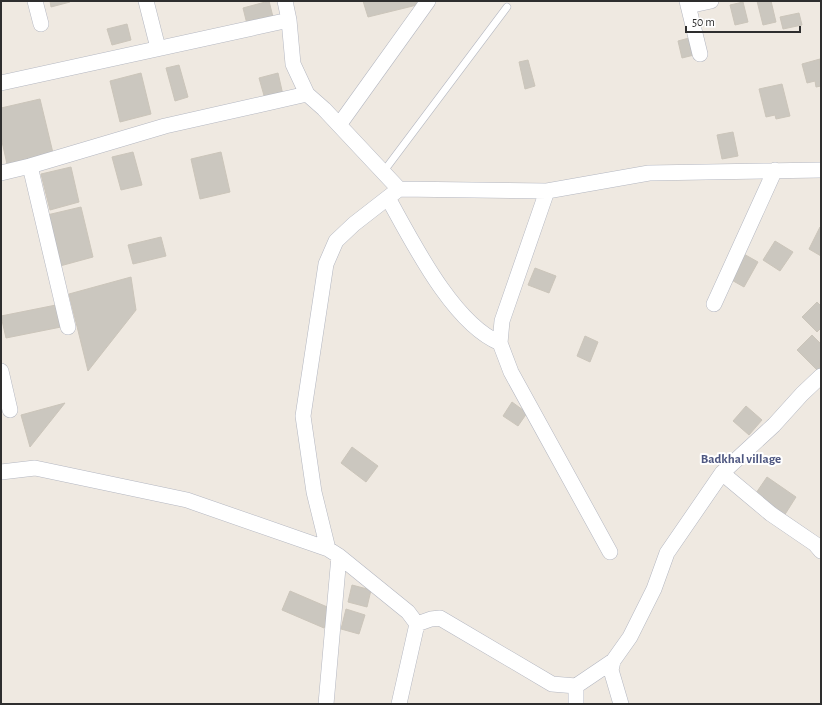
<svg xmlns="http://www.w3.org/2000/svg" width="822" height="705" font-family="'Alegreya Sans',sans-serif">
<rect width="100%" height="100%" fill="#efe9e1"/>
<path fill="#cbc7bf" stroke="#cbc5ba" d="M50 1H69L70 2 51 7Z
M269 1 273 17 247 24 243 8Z
M363 1H416L417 5 368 17Z
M757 1H771L776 22 763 25Z
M743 2 748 22 735 25 730 5Z
M799 13 802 25 783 29 780 17Z
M127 24 131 40 112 45 107 29Z
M689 38 694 55 682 58 678 41Z
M820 59 821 86 816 87 815 81 807 83 802 64Z
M528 60 535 86 525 89 519 62Z
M179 65 188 97 175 101 166 68Z
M141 73 151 114 120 122 110 81Z
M278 73 283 95 265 99 259 78Z
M782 84 790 116 776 119 775 115 766 117 759 89Z
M40 99 53 153 7 164 1 137V108Z
M733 132 738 156 722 159 717 135Z
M133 152 142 185 121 190 112 157Z
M221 152 230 192 200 199 191 159Z
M71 167 79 202 50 210 41 174Z
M81 207 93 257 60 266 47 215Z
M820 227H821V256L809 249Z
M161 237 166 256 133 264 128 245Z
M775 241 793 252 780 271 763 260Z
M742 253 758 262 744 287 728 278Z
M535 268 556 276 549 293 528 285Z
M131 277 136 310 88 371 69 294Z
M817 302 821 306V328L817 332 802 317Z
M61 304 66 326 6 338 1 316Z
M812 335 821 344 820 373 797 350Z
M585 336 598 342 590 362 577 356Z
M512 402 527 413 518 426 503 416Z
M65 403 30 447 21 415Z
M746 406 762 420 749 435 733 421Z
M352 447 378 466 366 482 341 463Z
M767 477 796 497 784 516 754 496Z
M352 585 371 590 367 607 348 602Z
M290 591 332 609 324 628 282 610Z
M346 609 365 615 359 634 341 629Z"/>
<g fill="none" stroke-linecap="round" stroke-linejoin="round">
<g stroke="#b4b7c1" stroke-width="8">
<path id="lane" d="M384 171 507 7"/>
</g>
<g stroke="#b4b7c1" stroke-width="16">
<path id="street" d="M35 1 41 24
M146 1 158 48
M285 1 289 20 293 64 307 94 324 109 399 189 547 191 649 173 821 170
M687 1 700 54
M688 6 711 1
M1 83 289 20
M339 125 428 1
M30 166 68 327
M1 173 30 166 165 126 307 94
M547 191 502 321 500 343 511 372 610 552
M388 198C412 241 453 324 500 343
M714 304 775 170
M1 371 10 410
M1 472 35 468 187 500 328 549 339 556 408 612 417 624 399 704
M722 473 771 514 815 544 821 551
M328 549 314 492 303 416 326 264 336 241 354 224 399 189
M417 624 431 619 440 618 552 684 576 686
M326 704 339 556
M576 704V686L613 661
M621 704 611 670 613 661 630 637 654 589 667 553 722 473 774 425 802 394 821 376"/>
</g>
<use href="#lane" stroke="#fff" stroke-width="7"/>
<use href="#street" stroke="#fff" stroke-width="15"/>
</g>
<g text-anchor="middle" stroke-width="4" stroke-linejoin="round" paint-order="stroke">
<g font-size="13" font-weight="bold" fill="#4d5680" stroke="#fff">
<text x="741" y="463">Badkhal village</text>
</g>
</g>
<rect width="822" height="705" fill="none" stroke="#2e2e2e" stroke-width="4"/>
<path d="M686 26v6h114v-6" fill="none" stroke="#2e2e2e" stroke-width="2"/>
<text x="692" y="26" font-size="12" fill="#2e2e2e" stroke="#ffffff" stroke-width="3" paint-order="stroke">50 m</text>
</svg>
